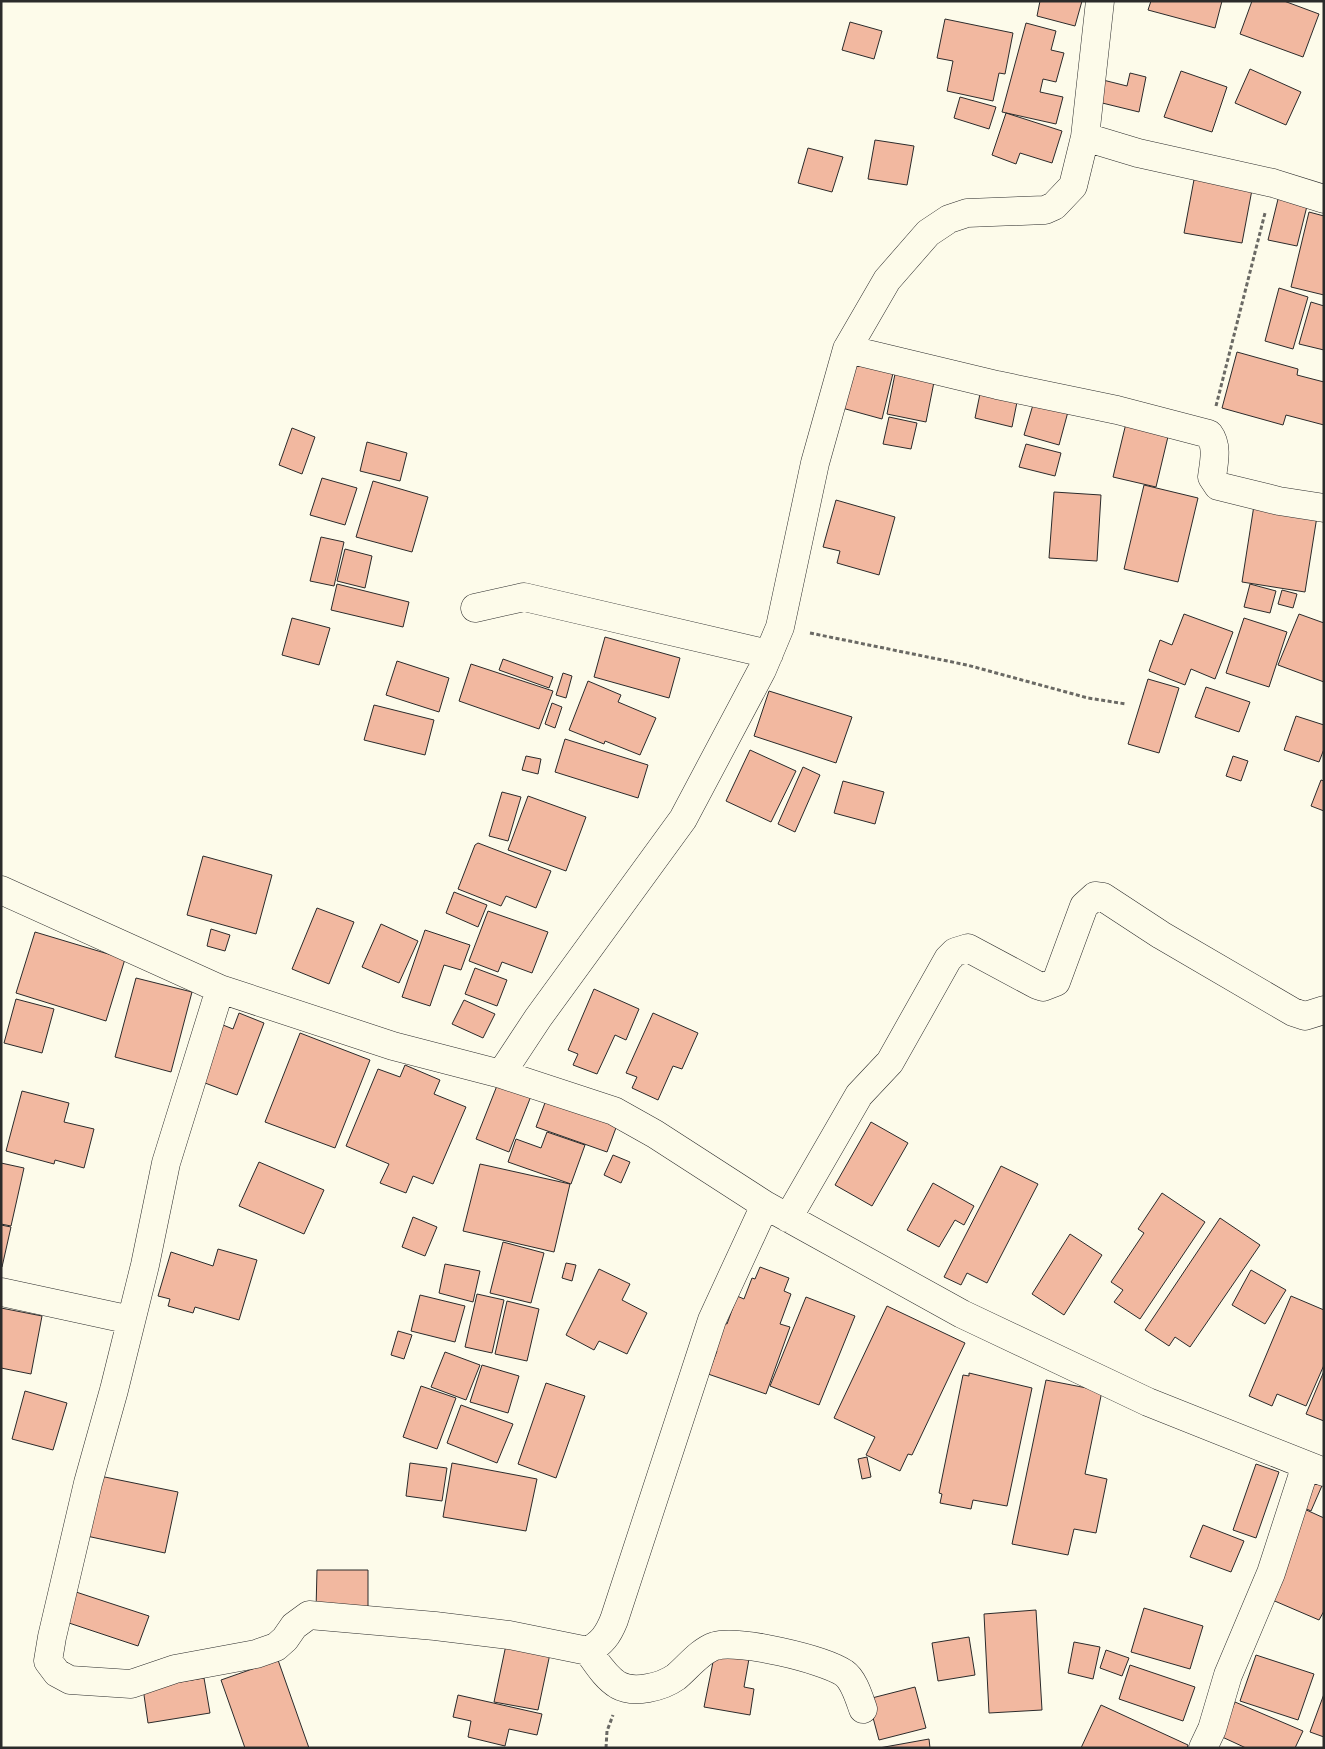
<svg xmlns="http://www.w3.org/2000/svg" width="1325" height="1749" font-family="Jost,sans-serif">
<rect width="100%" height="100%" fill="#fdfbea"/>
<path fill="#f2b8a0" stroke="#2b2b2b" d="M1040 1H1082L1075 26 1037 16Z
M1151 1H1222L1215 28 1148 10Z
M1252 1H1284L1319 14 1303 57 1240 34Z
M945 19 1013 33 1005 74 999 73 993 101 947 91 953 61 937 58Z
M850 22 882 31 874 59 842 50Z
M1026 23 1056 31 1051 50 1064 53 1056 82 1043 79 1040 92 1063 97 1056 124 1002 112Z
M1250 69 1301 92 1286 125 1235 103Z
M1181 71 1227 87 1212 132 1164 117Z
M1130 73 1146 77 1139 112 1090 100 1095 78 1127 86Z
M960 97 996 107 989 129 954 118Z
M1006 113 1062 131 1052 163 1020 153 1016 164 992 155Z
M875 140 914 146 907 185 868 179Z
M808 148 843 157 832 192 798 183Z
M1196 169 1254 179 1242 243 1184 233Z
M1280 191 1309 198 1297 246 1268 240Z
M1309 212 1324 216V295L1291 287Z
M1279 288 1308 297 1293 349 1265 341Z
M1311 302 1324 306V350L1299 344Z
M1237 352 1298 369 1297 375 1324 382V425L1286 415 1283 425 1222 408Z
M855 355 895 365 882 419 842 408Z
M897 364 936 372 926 422 887 414Z
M981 389 1018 397 1012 427 975 418Z
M1035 398 1069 408 1059 445 1024 435Z
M1128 415 1171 424 1156 487 1113 477Z
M889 417 917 423 911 449 883 444Z
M292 428 315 437 302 474 279 465Z
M367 442 407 453 400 481 360 471Z
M1026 444 1061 453 1055 476 1019 467Z
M322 478 357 488 345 525 310 515Z
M373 481 428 497 412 552 356 537Z
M1144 485 1198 498 1178 582 1124 569Z
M1054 492 1101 495 1097 561 1049 558Z
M1255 499 1318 510 1305 592 1242 582Z
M836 500 895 517 879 575 837 563 840 551 823 547Z
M321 537 344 542 334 586 310 581Z
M345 549 372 556 365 588 337 581Z
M337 584 409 602 403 627 331 610Z
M1250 584 1276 591 1270 613 1244 607Z
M1282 590 1297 594 1293 608 1278 604Z
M1184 614 1233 632 1215 679 1191 669 1185 685 1149 671 1160 640 1172 645Z
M1299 614 1324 623V682L1278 665Z
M292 618 330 628 319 665 282 655Z
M1244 618 1287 632 1269 687 1226 673Z
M605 637 680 658 669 698 594 677Z
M503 659 553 677 549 688 499 670Z
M397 661 449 678 439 712 386 695Z
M471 664 553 691 539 729 459 701Z
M563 673 572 676 566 698 556 695Z
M1148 679 1179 688 1159 753 1128 744Z
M588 681 621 695 618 702 656 718 640 755 605 741 604 744 569 730Z
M1206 687 1250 702 1239 732 1195 717Z
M769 691 852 717 836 763 754 736Z
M552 703 562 707 555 728 545 724Z
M374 705 434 720 425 755 364 740Z
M1296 716 1324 725V749L1319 762 1284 750Z
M565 739 648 765 638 798 555 772Z
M750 750 796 771 771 822 726 801Z
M526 756 541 759 538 774 522 770Z
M1233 756 1248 761 1241 781 1226 776Z
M803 767 820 775 795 832 778 824Z
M1321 780 1324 781V811L1311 806Z
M843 781 884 792 875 824 834 813Z
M502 792 521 797 508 841 489 836Z
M528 796 586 817 566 871 508 850Z
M478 843 551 871 536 908 506 896 501 906 458 889 475 845Z
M203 856 272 875 256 934 187 915Z
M454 892 487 905 478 927 446 913Z
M317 908 354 922 329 984 292 969Z
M488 911 548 932 532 973 502 962 498 972 469 961Z
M381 924 418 941 399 983 362 967Z
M211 929 230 935 225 951 207 946Z
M425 930 470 945 461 970 444 965 430 1006 402 997Z
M35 932 125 959 106 1021 16 993Z
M475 968 507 980 497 1006 465 994Z
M136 978 192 992 171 1072 115 1057Z
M594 989 639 1009 626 1040 615 1035 597 1074 573 1065 578 1054 568 1050Z
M16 999 54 1009 42 1053 4 1043Z
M464 1000 495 1014 483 1038 452 1024Z
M239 1013 264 1023 237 1095 197 1080 218 1023 233 1029Z
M653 1013 698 1033 682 1069 673 1066 658 1100 632 1088 637 1077 626 1073Z
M300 1033 370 1060 335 1148 265 1122Z
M405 1065 440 1080 434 1094 466 1107 433 1184 413 1176 406 1193 380 1183 389 1164 346 1146 378 1069 400 1077Z
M500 1078 533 1091 509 1152 476 1139Z
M22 1091 69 1103 64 1122 94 1129 84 1168 55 1160 54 1164 6 1151Z
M549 1092 620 1117 607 1152 536 1127Z
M871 1122 908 1143 872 1206 835 1185Z
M547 1132 585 1145 571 1184 508 1162 516 1139 541 1148Z
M613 1155 630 1162 621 1183 604 1175Z
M259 1162 324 1190 304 1234 239 1206Z
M1 1163 24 1168 11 1226 1 1224Z
M480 1164 570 1184 554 1252 463 1231Z
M1001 1166 1038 1184 987 1283 967 1273 961 1285 944 1277Z
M933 1183 974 1206 964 1225 955 1220 939 1247 907 1230Z
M1162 1193 1205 1222 1140 1319 1114 1302 1123 1290 1111 1282 1144 1233 1138 1229Z
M413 1217 437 1227 425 1256 402 1247Z
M1220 1218 1260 1245 1190 1347 1175 1337 1169 1346 1145 1330Z
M1 1225 11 1227 2 1267H1Z
M1070 1234 1102 1255 1064 1315 1032 1294Z
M503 1242 544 1253 531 1303 490 1293Z
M218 1249 257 1260 239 1320 195 1307 193 1313 168 1306 170 1299 158 1296 171 1252 213 1266Z
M566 1263 576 1265 572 1281 562 1278Z
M445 1264 480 1271 473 1302 439 1293Z
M760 1267 789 1278 784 1291 791 1294 780 1324 790 1327 766 1394 708 1374 717 1351 704 1347 715 1320 727 1324 737 1296 744 1299 752 1278 755 1279Z
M599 1269 630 1284 622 1300 647 1313 627 1354 599 1341 594 1350 566 1335Z
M1251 1270 1286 1290 1265 1324 1232 1305Z
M477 1294 504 1300 492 1353 465 1347Z
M420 1295 465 1306 455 1342 411 1331Z
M1291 1296 1324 1310V1365L1306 1406 1277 1394 1272 1406 1249 1396Z
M806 1297 855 1316 819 1405 770 1386Z
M507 1301 539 1309 527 1361 495 1354Z
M887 1306 965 1343 912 1455 908 1454 900 1471 866 1455 875 1437 834 1418Z
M1 1308 42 1316 31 1374 1 1368Z
M398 1331 412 1335 404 1359 391 1355Z
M445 1352 480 1365 466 1400 431 1387Z
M482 1365 519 1376 508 1413 470 1402Z
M1324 1371V1421L1306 1414Z
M969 1373 1032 1388 1007 1506 973 1500 971 1509 940 1503 942 1494 939 1493 963 1375 969 1376Z
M1046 1380 1102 1391 1085 1474 1107 1479 1096 1533 1074 1529 1068 1555 1012 1544Z
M546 1383 585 1396 556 1478 518 1464Z
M421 1386 456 1398 437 1449 403 1437Z
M25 1391 67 1403 53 1450 12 1439Z
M461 1405 513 1424 497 1463 447 1443Z
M867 1457 871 1477 862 1479 858 1459Z
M410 1463 447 1468 442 1501 406 1496Z
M452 1463 537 1479 526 1531 443 1517Z
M1256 1464 1279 1472 1256 1538 1233 1530Z
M1308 1470 1324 1481 1311 1511 1294 1503Z
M95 1475 178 1492 165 1553 82 1535Z
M1302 1508 1324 1518V1611L1319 1620 1263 1596Z
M1203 1525 1244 1541 1231 1572 1190 1557Z
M317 1570H368V1610H316Z
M76 1592 149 1616 138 1646 66 1622Z
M1144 1608 1203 1626 1190 1669 1131 1652Z
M1036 1610 1042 1710 989 1713 984 1614Z
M969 1637 975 1675 938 1681 932 1643Z
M507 1640 551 1649 538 1710 494 1702Z
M1074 1642 1100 1647 1093 1679 1068 1673Z
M716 1647 750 1653 744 1687 754 1689 750 1715 704 1707Z
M1106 1650 1129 1658 1122 1676 1100 1668Z
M1256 1655 1314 1674 1298 1720 1240 1701Z
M278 1660 309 1748H245L221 1680Z
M1130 1665 1195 1687 1183 1721 1119 1699Z
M204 1678 210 1713 148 1723 143 1688Z
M915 1687 926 1728 879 1740 868 1699Z
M1324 1694V1737L1310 1732Z
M458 1695 542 1714 537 1735 509 1729 505 1746 468 1737 471 1721 453 1717Z
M1235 1702 1303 1731 1295 1748H1246L1220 1736Z
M1101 1705 1188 1745 1187 1748H1081Z
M929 1739 930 1748H879Z"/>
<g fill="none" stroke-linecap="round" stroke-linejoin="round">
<g stroke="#2b2b2b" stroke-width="29">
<path id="minor" d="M1085 137 1138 153 1273 183 1324 199
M847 349 997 385 1117 410 1209 434C1218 446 1214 462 1212 477L1218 486 1279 501 1324 508
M475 608 524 597 769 654
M1 890 220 989 393 1046 501 1074 614 1111 655 1134 765 1205 962 1314 1148 1402 1324 1472
M220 989 166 1163 145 1265 114 1390 88 1483 52 1637 48 1661 57 1673 70 1680 131 1684 175 1669 256 1654 276 1647 285 1639 294 1626 309 1615 435 1626 509 1635 588 1651C602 1643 608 1635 614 1620L712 1320 765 1205
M501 1074 538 1018 683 819 762 670 780 627 815 463 847 349 887 280 928 233 949 219 967 213 1045 210 1054 206 1073 186 1085 137 1100 1
M788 1218 859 1095 890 1062 948 959 955 952 968 948 1037 985 1043 987 1056 982 1084 906 1095 896 1103 897 1161 935 1293 1012 1305 1016 1324 1010
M1 1292 131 1320
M588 1651C597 1663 605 1677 618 1685 634 1694 662 1687 676 1677 688 1667 700 1651 715 1646 738 1639 823 1659 844 1673 854 1680 859 1698 863 1709
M1203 1748 1212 1729 1228 1675 1271 1573 1306 1465"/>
</g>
<path stroke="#6a6964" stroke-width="3" stroke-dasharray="4 2.5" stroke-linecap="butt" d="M1216 406 1265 213
M810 633 967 665 1088 698 1126 704
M606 1748 607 1731 613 1715"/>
<use href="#minor" stroke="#fdfbea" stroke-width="28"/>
</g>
<rect width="1325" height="1749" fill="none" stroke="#2b2b2b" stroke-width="5"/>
</svg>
